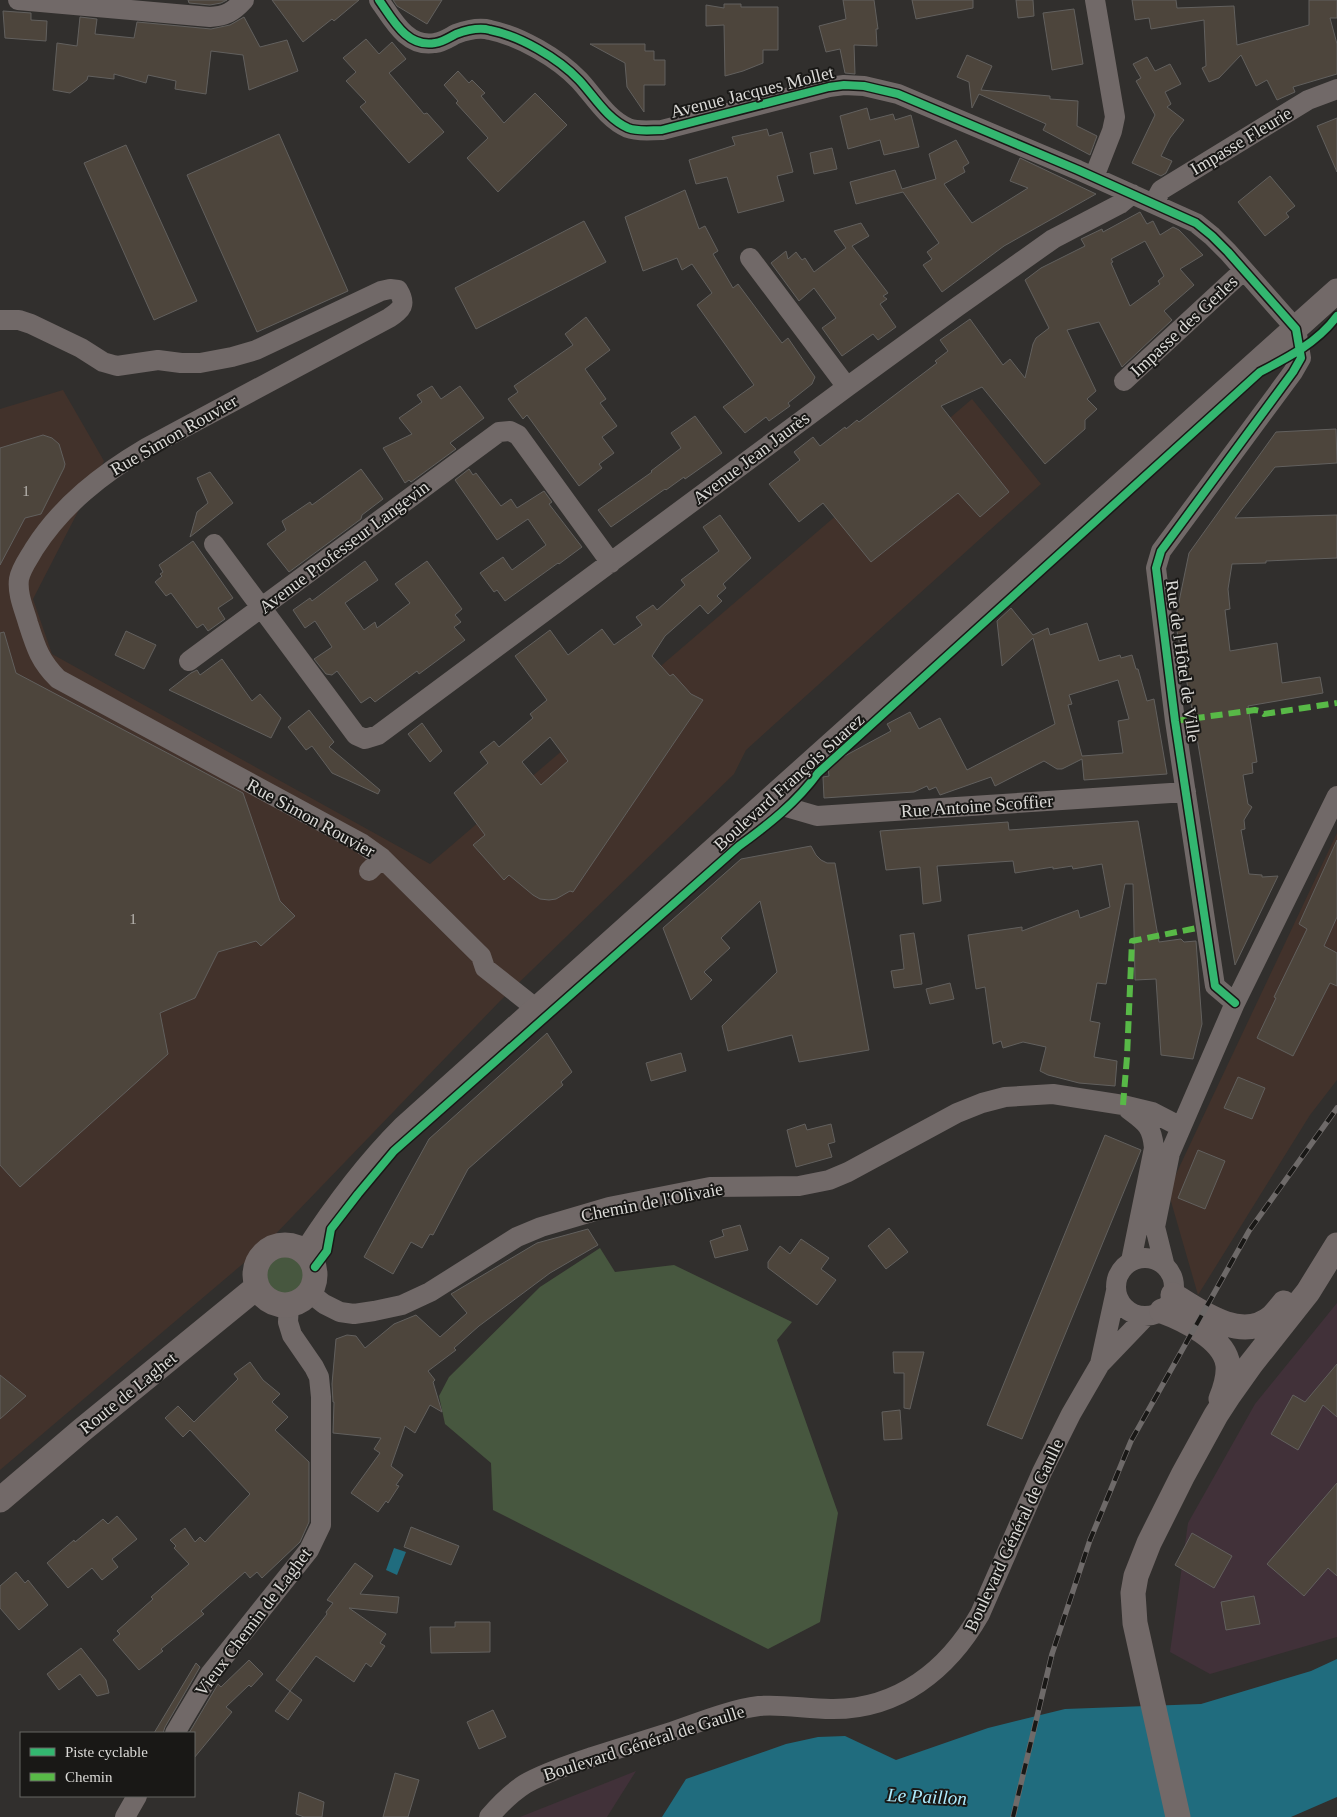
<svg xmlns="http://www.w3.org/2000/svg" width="1337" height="1817" font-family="'Times New Roman',serif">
<rect width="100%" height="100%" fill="#312f2d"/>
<path fill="#42322b" d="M63 390 104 461 33 599 52 654 430 864 972 399 1041 484 746 750 734 774 500 1001 265 1245 0 1470V409Z
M1337 833V1080L1310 1115 1198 1295 1168 1191Z"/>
<path fill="#413139" d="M1337 1303V1637L1210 1674 1170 1652 1188 1523 1255 1404Z
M636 1771 607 1817H520Z"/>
<path fill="#47573f" d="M600 1248 615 1272 674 1265 792 1322 777 1340 838 1513 820 1622 768 1649 493 1510 491 1463 445 1424 439 1396 449 1377 540 1287Z
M265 1275a20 20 0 1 1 40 0a20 20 0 1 1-40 0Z"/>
<path fill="#206c7e" d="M394 1548 406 1552 397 1575 386 1570Z
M1337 1659V1797L1291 1817H662L686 1779 786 1744 818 1737 845 1736 896 1760 988 1728 1065 1709 1201 1704 1311 1671Z"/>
<path fill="#4d453c" stroke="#62605e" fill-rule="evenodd" d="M188 0H227L221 3 210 5 189 3Z
M272 0H359L334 21 332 19 303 42Z
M393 0H442L427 24 397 6Z
M843 0H874L878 29H876L877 46 854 45 855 74 845 73 840 49 826 52 819 26 846 19Z
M912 0H973V8L916 19Z
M1016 0H1033L1034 16 1018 18Z
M1132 0H1176L1177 8 1234 6 1237 45 1309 25V0H1337V18H1330L1337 44V74L1293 87 1295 92 1277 100 1267 80 1256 86 1241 55 1219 78 1209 82 1202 68 1206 66 1204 20 1151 29 1149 18 1135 20Z
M724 4H741V7H778V50H763V63L743 71 725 76 724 25 706 26V5L724 8Z
M1074 9 1083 64 1052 70 1043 13Z
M3 11 31 13V20L47 21 46 41 5 38Z
M80 17 97 19 95 34 134 38 137 22 211 29 230 25 244 17 260 47 287 40 298 71 249 90 243 55 211 51 206 94 175 89 176 81 148 75 146 83 114 74V79L88 76 87 80 70 93 53 90 57 43 77 46Z
M366 39 379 54 392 42 406 59 389 73 424 114 427 113 444 132 409 163 360 107 366 102 346 81 356 72 343 58Z
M590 44H645V51H654V60H665V85H644V112L627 87 625 63Z
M967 55 992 66 981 90 1050 96V99L1078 101 1077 126 1097 136 1090 155 1043 130 1046 124 979 94 972 108 969 82 957 77Z
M1147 57 1155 71 1170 64 1181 84 1165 92 1171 104 1167 107 1184 120 1170 138 1161 156 1172 161 1166 173 1161 176 1132 163 1155 115 1136 81 1141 78 1133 64Z
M458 71 469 83 472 80 485 93 481 96 504 123 535 93 567 125 498 192 467 158 488 138 456 103 458 101 444 85Z
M867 108 870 120 893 114 895 120 911 115 919 147 884 155 880 140 848 149 840 116Z
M1337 118V172L1317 126Z
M767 129 769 136 782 132 793 172 777 176 784 201 738 213 727 177 696 184 689 160 735 145 732 137Z
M279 134 348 291 257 332 187 175Z
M956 140 969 163 963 167 965 172 944 184 972 223 1028 188 1010 181 1020 158 1096 194 1004 246 942 292 923 265 932 259 927 252 939 243 903 192 856 204 850 182 895 170 902 189 936 179 929 154Z
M126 145 197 301 154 320 84 163Z
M832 148 837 169 814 174 810 153Z
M1270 176 1295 206 1286 213 1289 217 1265 236 1238 202Z
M685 190 699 229 705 226 718 251 713 254 733 288 738 284 782 343 788 338 815 377 812 384 788 403 790 406 769 421 766 417 745 433 723 407 754 385 697 305 712 293 692 264 682 270 677 258 643 271 625 217Z
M1140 212 1147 224 1153 221 1160 235 1173 227 1179 230 1203 255 1180 269 1194 285 1164 311 1172 320 1122 367 1099 322 1067 330 1096 391 1087 399 1097 409 1085 420V429L1045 464 982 387 941 406 1009 492 980 517 958 493 871 562 823 503 799 522 769 484 800 460 794 452 813 437 820 446 845 427 846 429 857 420 859 422 937 363 935 361 948 351 940 340 970 319 1003 365 1010 359 1025 378 1033 344 1036 338 1049 328 1025 280 1041 268 1085 246 1081 239 1102 229 1103 232ZM1145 241 1164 276 1158 281 1160 284 1130 306 1111 263 1113 262 1111 259Z
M584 221 606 262 476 329 455 288Z
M861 223 869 236 852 246 888 293 883 296 887 299 880 304 896 327 878 340 873 334 842 356 822 328 836 318 814 288 799 301 771 263 786 251 788 259 796 252 802 260 805 258 814 272 846 248 834 231Z
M586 317 610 350 585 369 606 399 600 403 617 426 602 437 614 453 599 464 602 468 579 486 527 415 523 419 508 399 518 392 514 386 573 345 565 334Z
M432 386 441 399 460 386 484 418 450 443 456 449 411 482 409 480 405 483 383 448 412 434 399 418 422 402 417 395Z
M695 416 722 453 685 479 684 477 666 490 665 489 611 527 598 510 652 472 651 471 681 448 671 433Z
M1336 429 1337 463 1275 467 1235 518 1337 515V558L1266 561V563L1232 564 1228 589 1230 609 1225 610 1230 651 1277 643 1282 683 1320 677 1323 693 1248 706 1257 762 1252 763 1253 773 1243 775 1248 804 1252 807 1244 820 1245 829 1241 830 1249 874 1262 875V877L1278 876 1235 965 1193 714 1175 621 1189 553 1276 432Z
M43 435 52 438 59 444 65 464 64 468 41 514 25 518 0 565V448Z
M361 469 383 499 362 515 361 519 289 572 267 544 286 530 282 521 310 502 312 505Z
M469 469 473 475 476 473 501 506 511 499 517 508 544 491 552 502 549 504 582 547 559 564 558 563 505 601 497 590 494 592 480 573 503 557 512 570 546 545 528 519 497 540 455 480Z
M210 472 233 503 190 537 197 512 208 503 197 478Z
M720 515 751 558 723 584 726 588 717 596 722 601 708 614 700 605 665 636 652 656 670 676 673 674 691 694 703 700 573 892 570 891 556 899 549 900 540 899 533 895 509 875 504 880 473 845 485 835 454 793 488 763 480 752 494 741 499 747 533 718 530 714 547 700 515 656 550 630 568 655 602 629 614 645 642 625 636 617 653 605 657 610 685 585 681 580 719 551 703 527ZM550 737 568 761 541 785 522 762Z
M193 541 233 598 218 608 225 619 208 631 203 624 197 628 171 593 166 596 155 582 162 576 160 574 163 572 159 565Z
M365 561 378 580 345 603 364 630 375 622 377 628 410 603 395 584 427 561 462 609 455 615 461 622 454 627 465 640 419 674 417 671 375 702 370 697 361 703 337 671 332 675 326 674 314 659 332 647 315 621 305 628 293 610 310 598 312 601Z
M1011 608 1033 635 1048 628 1050 635 1087 623 1099 661 1120 655 1121 658 1132 655 1136 669H1138L1147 701 1154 699 1167 774 1084 780 1082 759 1062 769H1057L1044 761 995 786 991 777 940 795 936 787 929 790 927 786 914 792 824 798 823 777 829 776 828 768 839 759 891 731 887 724 910 712 919 729 940 718 967 770 1055 724 1033 638 1002 666 997 621ZM1118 680 1129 719 1118 721 1123 753 1082 756 1068 705 1072 704 1069 695Z
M126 631 156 645 144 669 115 655Z
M4 632 16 673 243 793 280 901 295 916 261 946 256 941 218 952 195 998 160 1013 168 1054 20 1187 0 1165V633Z
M222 659 252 701 260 694 281 718 271 738 169 690 191 673 197 670 200 675Z
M309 710 334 742 329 747 380 790 378 794 332 773 312 746 306 750 288 727Z
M422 723 442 751 430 762 408 734Z
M1138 821 1159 942 1181 939 1184 942 1196 941 1202 1024 1193 1059 1161 1055 1156 979 1135 980 1133 884H1125L1106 984 1097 983 1090 1021 1100 1023 1094 1057 1117 1061 1115 1086 1079 1083 1048 1075 1040 1071 1046 1047 1023 1042 1003 1048 1001 1041 993 1044 985 987 976 989 968 935 1022 927V931L1078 910 1080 918 1110 907 1102 864 1073 869 1072 866 1053 869V867L1015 873 1013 861 937 866 941 901 923 904 920 867 886 870 880 831 1008 822 1009 830Z
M1337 840V917L1324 946 1337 953V986L1330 983 1293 1056 1257 1038 1276 998 1274 997 1307 929 1299 924Z
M811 846 816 855 821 860 827 863H835L869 1050 799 1062 792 1035 728 1051 722 1026 777 972 760 901 721 938 730 948 704 972 712 980 691 1000 663 928 741 859Z
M914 933 922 984 894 988 891 971 904 969 900 935Z
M950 983 954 999 930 1004 926 989Z
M547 1033 572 1072 561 1082 563 1085 468 1169 433 1235 430 1234 422 1248 411 1242 393 1274 364 1257 429 1139Z
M681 1053 686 1071 651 1081 646 1063Z
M1238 1077 1265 1088 1252 1119 1224 1108Z
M805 1124 807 1130 831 1124 835 1142 828 1144 832 1157 796 1167 787 1130Z
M1105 1135 1141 1150 1022 1439 987 1425Z
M1198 1150 1225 1161 1205 1209 1178 1198Z
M740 1225 748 1250 715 1258 710 1241 724 1236 722 1230Z
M889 1228 908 1252 886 1269 868 1246Z
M588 1229 598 1245 550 1273 479 1326 454 1348 456 1350 428 1371 435 1380 433 1382 442 1412 430 1405 415 1433 405 1426 391 1466 403 1475 396 1485 399 1486 388 1503 386 1501 378 1512 351 1493 380 1453 374 1449 381 1438 333 1433 334 1402H333L332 1384 336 1339 347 1335 356 1336 365 1348 394 1324 416 1315 440 1337 467 1313 451 1294 537 1243Z
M801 1239 829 1258 821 1269 836 1280 817 1305 768 1268V1262L780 1246 790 1254Z
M893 1352H924L910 1409 904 1408V1373H894Z
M250 1362 263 1380 280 1394 272 1402 288 1417 275 1430 309 1462V1522L300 1542 262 1578 257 1572 250 1578 245 1572 201 1611 204 1614 161 1649 163 1651 139 1670 113 1640 120 1634 117 1631 153 1599 151 1597 189 1564 174 1548 176 1546 170 1540 185 1528 195 1542 200 1537 205 1542 250 1494 190 1430 183 1437 165 1418 178 1406 194 1422 238 1379 234 1374Z
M1337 1364V1417L1323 1405 1298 1450 1271 1434 1293 1395 1305 1402Z
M0 1375 26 1396 0 1419Z
M900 1410 902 1439 884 1440 882 1412Z
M1337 1483V1576L1328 1568 1304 1596 1267 1564Z
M117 1516 137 1539 112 1559 118 1567 102 1580 92 1568 68 1588 47 1563 74 1540 75 1542 103 1519 108 1524Z
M411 1527 459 1546 451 1565 404 1547Z
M1192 1533 1232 1556 1214 1588 1175 1565Z
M355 1563 373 1576 360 1594 399 1597 397 1613 349 1608 386 1634 380 1643 385 1646 371 1667 366 1663 354 1682 316 1656 290 1691 276 1680 327 1614 326 1612 333 1603 327 1600Z
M16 1572 25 1583 28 1580 48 1605 19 1630 0 1608V1586Z
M1254 1596 1260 1624 1226 1630 1221 1602Z
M455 1622H490V1652L431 1653 430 1627H455Z
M81 1648 106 1680 109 1693 97 1696 80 1674 59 1690 47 1674Z
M249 1660 263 1674 251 1687 249 1685 226 1707 232 1712 194 1758V1733H189L218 1684 221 1687Z
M196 1663 200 1667 165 1727 163 1733H154Z
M290 1691 302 1700 288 1720 275 1711Z
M493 1710 506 1737 479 1749 467 1722Z
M395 1773 419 1780 408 1817H383Z
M299 1792 324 1802 322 1817H304L296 1814Z"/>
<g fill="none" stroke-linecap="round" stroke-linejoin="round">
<path stroke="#716968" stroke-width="20" d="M18 0 210 17C226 16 233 12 244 0
M379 0C393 20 407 48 435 43 443 42 450 37 456 34 467 30 479 27 490 30 520 36 558 58 579 80 594 96 607 119 628 128 638 132 651 130 662 130L829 87 844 85 864 86 898 94 1078 170 1196 223 1212 236 1228 252 1296 329 1301 358 1293 372 1161 551 1156 568 1175 721 1215 986 1235 1003
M1094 177 1112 131 1115 117 1095 0
M1154 203 1161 190 1308 100 1337 89
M750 258 847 387
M0 320H19L31 324 81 348 103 362 117 366 158 360 181 363H200L232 357 256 350 381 291 390 289 398 290C407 305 402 309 389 318L146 448C102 474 62 505 34 549 29 558 21 568 19 579 17 594 24 609 28 623 36 648 40 661 58 679L361 843 382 858 481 956 485 968 538 1010
M1124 381 1244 270
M214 544 356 735 365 739 378 735 847 387 957 307 1053 239 1120 204 1132 194
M189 661 499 432 510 431 518 435 611 563
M772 797 786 807 817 816 1186 792
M369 871 382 858
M1128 1109C1145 1122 1152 1125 1154 1148L1131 1261
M1116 1287a29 29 0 1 1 58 0a29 29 0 1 1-58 0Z
M1164 1263 1155 1227 1170 1153 1235 1003 1337 796
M310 1293 324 1304 340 1312 354 1314 374 1311 402 1305 430 1292 517 1237 541 1227 609 1207 710 1187 799 1186 829 1180 848 1172 957 1113 982 1103 1005 1097 1053 1094 1123 1105 1152 1112 1181 1127
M1100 1364 1116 1291
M175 1733 210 1674 309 1550 321 1525V1397L319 1377 314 1367 292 1335 288 1322 289 1305
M125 1817 137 1796
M489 1817C500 1804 511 1793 525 1784 546 1772 569 1765 592 1757 617 1749 643 1741 668 1733 698 1723 728 1710 759 1706 783 1704 807 1709 831 1709 898 1710 948 1670 980 1614L1042 1472 1071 1414 1100 1364 1146 1316"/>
<path stroke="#726968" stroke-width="25" d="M255 1275a30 30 0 1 1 60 0a30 30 0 1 1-60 0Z
M306 1253C335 1208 366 1166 404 1128L1337 291
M1173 1295C1200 1312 1242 1343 1272 1317 1276 1313 1280 1308 1284 1303
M1162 1311C1184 1319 1225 1339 1228 1365 1229 1376 1225 1389 1221 1399
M0 1500 82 1430 257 1287
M1178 1817 1135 1623 1133 1593 1136 1576 1149 1543 1183 1475 1216 1415 1229 1395 1251 1364 1308 1292 1337 1245"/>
<g stroke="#6e6a69" stroke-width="5.5">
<path id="rail" d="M1013 1817 1052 1654 1090 1540 1131 1441 1249 1231 1337 1108"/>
</g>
<use href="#rail" stroke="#191816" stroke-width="4" stroke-dasharray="11" stroke-linecap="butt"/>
<path stroke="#58b947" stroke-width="6" stroke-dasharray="12 6" stroke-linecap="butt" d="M1175 721 1255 710 1260 711 1264 714 1337 703
M1123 1105 1127 1057 1132 941 1207 926"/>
<g stroke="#191816" stroke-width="11">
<path id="cycleway" d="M379 0C393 20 407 48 435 43 443 42 450 37 456 34 467 30 479 27 490 30 520 36 558 58 579 80 594 96 607 119 628 128 638 132 651 130 662 130L829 87 844 85 864 86 898 94 1078 170 1196 223 1212 236 1228 252 1296 329 1301 358 1293 372 1161 551 1156 568 1175 721 1215 986 1235 1003
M315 1267 327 1251 331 1229 358 1194 394 1151 739 846C768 825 797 802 818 773L1260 372C1289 357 1318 342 1337 316"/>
</g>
<use href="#cycleway" stroke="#33b770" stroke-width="8"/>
</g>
<g text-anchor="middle" stroke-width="4" stroke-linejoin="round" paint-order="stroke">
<g font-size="15" fill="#b8b5b0">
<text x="26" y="496">1</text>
<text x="133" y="924">1</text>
</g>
<g font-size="18" fill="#dbdad7" stroke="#191816">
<text transform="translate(752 92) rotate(-14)" y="6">Avenue Jacques Mollet</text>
<text transform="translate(1241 141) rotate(-31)" y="6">Impasse Fleurie</text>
<text transform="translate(1184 326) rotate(-43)" y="6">Impasse des Gerles</text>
<text transform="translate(174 435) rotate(-30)" y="6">Rue Simon Rouvier</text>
<text transform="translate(751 458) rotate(-37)" y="6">Avenue Jean Jaurès</text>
<text transform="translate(344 547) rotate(-37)" y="6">Avenue Professeur Langevin</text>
<text transform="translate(1183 661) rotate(82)" y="6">Rue de l'Hôtel de Ville</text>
<text transform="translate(789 782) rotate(-42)" y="6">Boulevard François Suarez</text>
<text transform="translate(977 806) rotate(-4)" y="6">Rue Antoine Scoffier</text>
<text transform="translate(311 818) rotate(29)" y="6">Rue Simon Rouvier</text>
<text transform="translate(652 1202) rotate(-11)" y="6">Chemin de l'Olivaie</text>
<text transform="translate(128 1393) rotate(-39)" y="6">Route de Laghet</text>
<text transform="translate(1014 1535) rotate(-65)" y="6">Boulevard Général de Gaulle</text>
<text transform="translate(253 1622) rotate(-53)" y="6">Vieux Chemin de Laghet</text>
<text transform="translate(644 1743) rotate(-18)" y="6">Boulevard Général de Gaulle</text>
</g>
<g font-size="19" font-style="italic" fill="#aeecfe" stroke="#191816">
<text transform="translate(927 1796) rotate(3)" y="7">Le Paillon</text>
</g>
</g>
<rect x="20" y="1732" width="175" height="65" fill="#191816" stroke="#676663"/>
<rect x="30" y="1748" width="25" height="8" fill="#33b770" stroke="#676663"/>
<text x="65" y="1757" font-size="15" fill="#dbdad7">Piste cyclable</text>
<rect x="30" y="1773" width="25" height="8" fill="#58b947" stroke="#676663"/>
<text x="65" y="1782" font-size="15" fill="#dbdad7">Chemin</text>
</svg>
